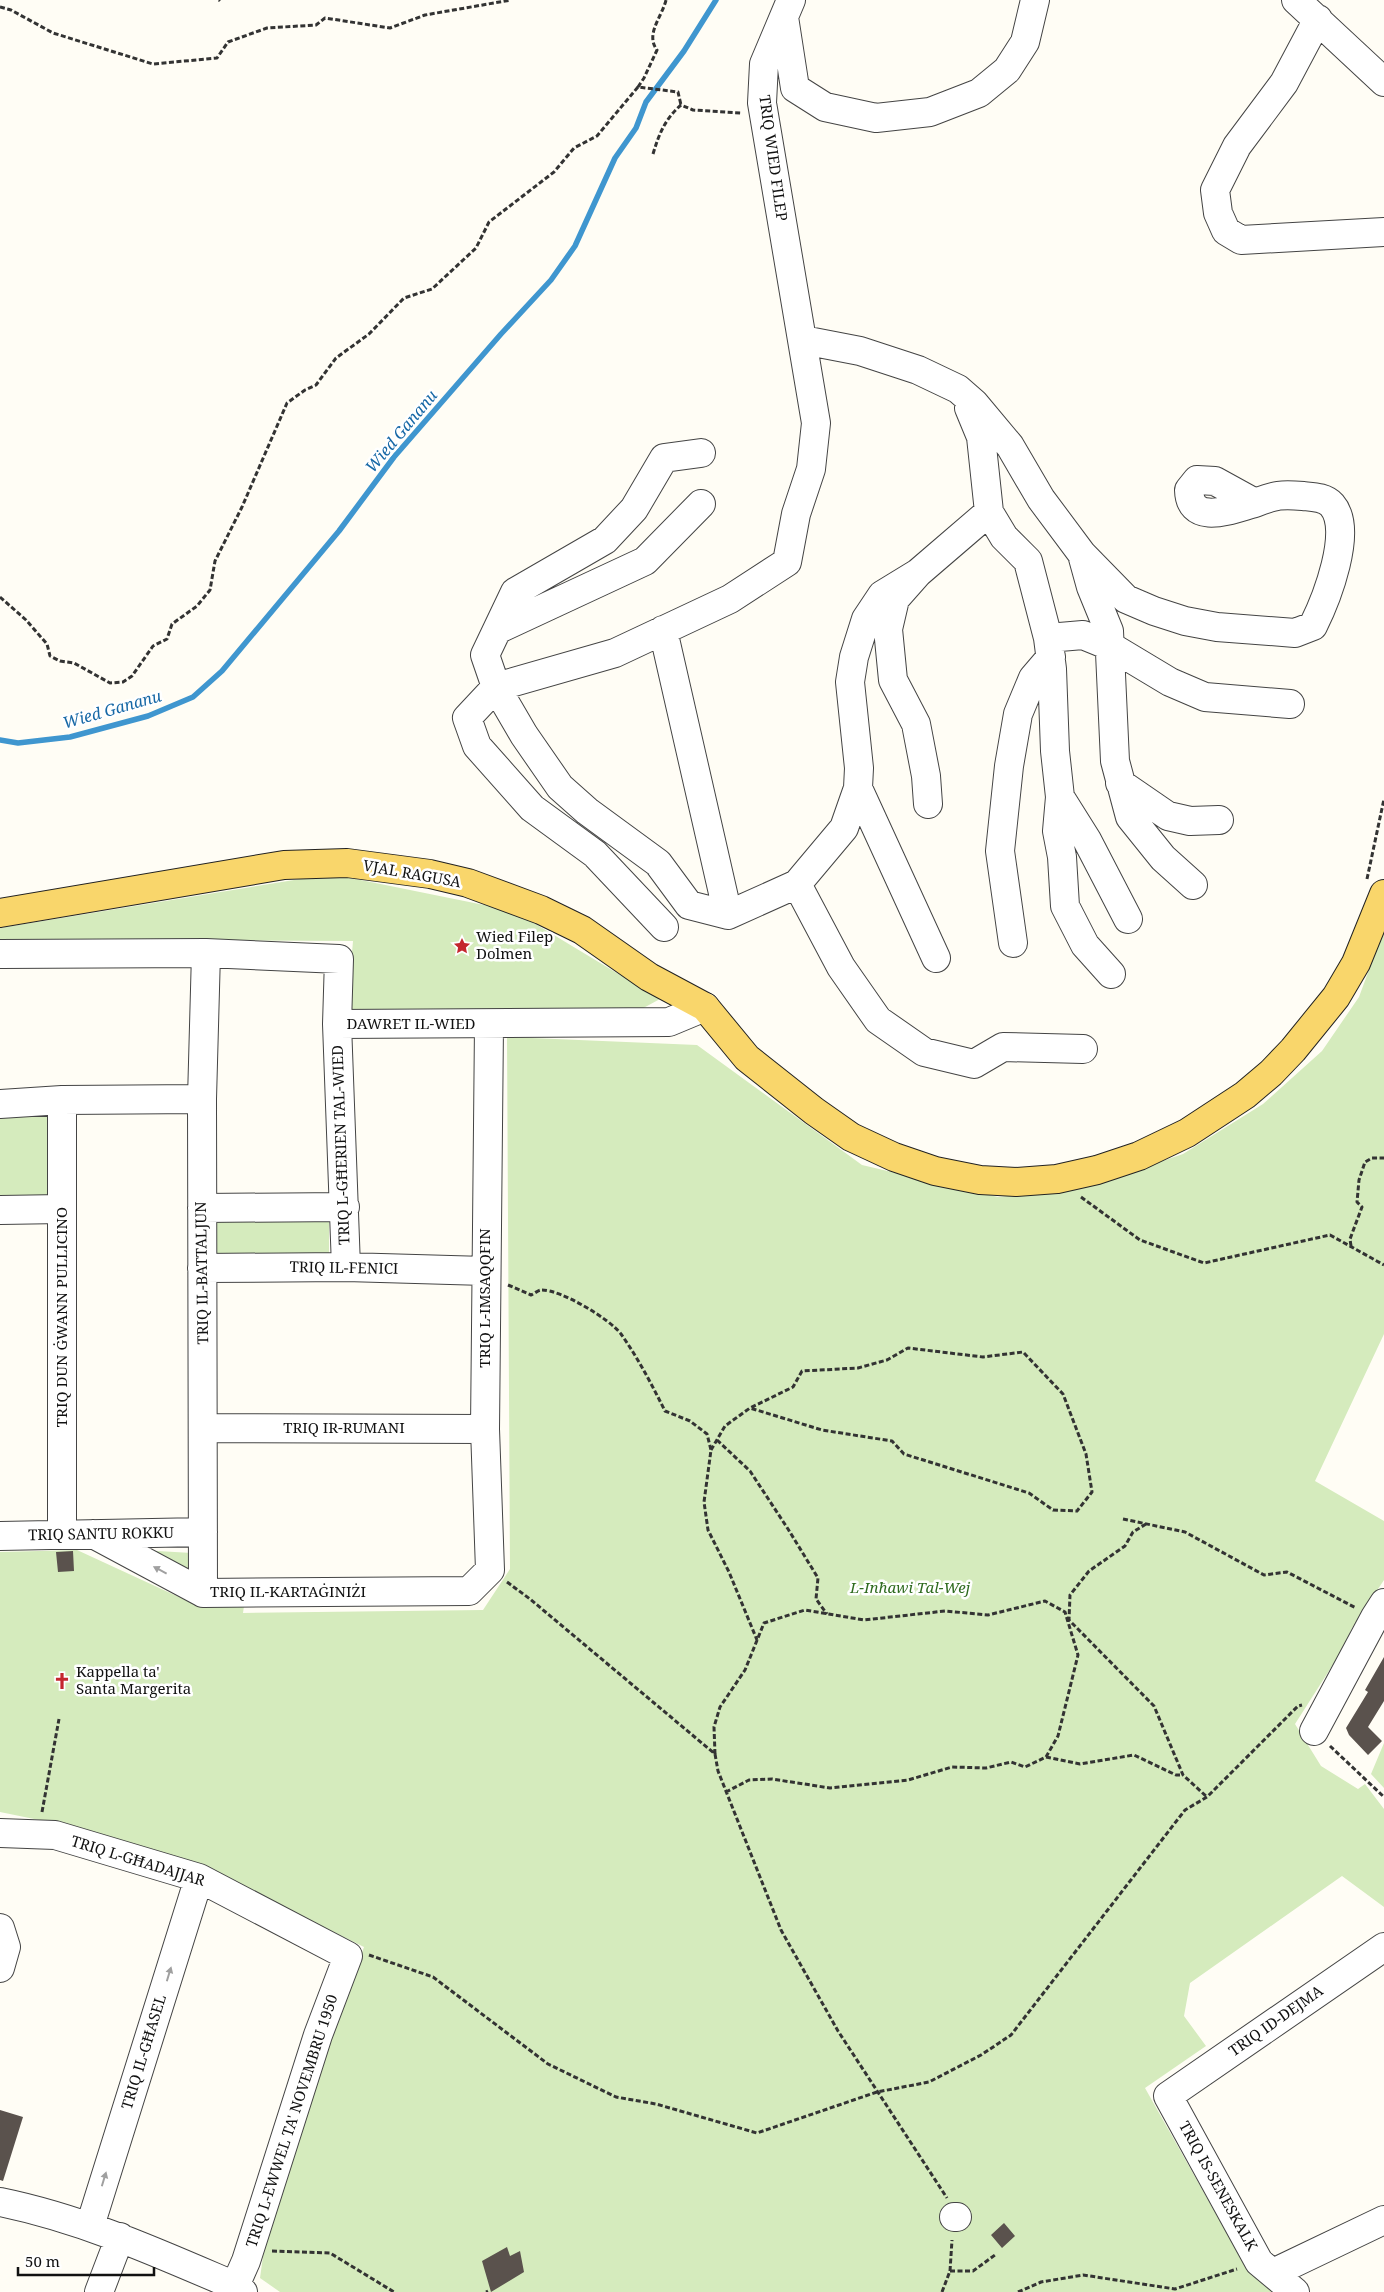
<svg xmlns="http://www.w3.org/2000/svg" width="1384" height="2292" font-family="'Noto Serif',serif">
<rect width="100%" height="100%" fill="#fffdf5"/>
<path fill="#d5ebbd" d="M331 874 514 911 660 999 636 1012 347 1011 353 941 0 939V928Z
M1384 929V1334L1315 1481 1384 1521V1580L1352 1628 1341 1652 1295 1724 1321 1766 1358 1789 1365 1784 1384 1809V1907L1342 1876 1190 1983 1184 2016 1206 2046 1145 2088 1243 2262 1272 2292H280L260 2278 266 2235 285 2173 364 1947 190 1861 44 1821 0 1812V1552L77 1550 194 1604 244 1606 243 1613 483 1610 510 1569 507 1037 697 1045 862 1165 998 1197 1080 1189 1183 1154 1263 1104 1322 1051 1359 997Z
M0 1114H52V1199H0Z
M329 1220V1253L212 1254V1222Z
M140 1550 192 1553 193 1579Z
M1384 1743V1788L1371 1774Z"/>
<g fill="none" stroke-linecap="round" stroke-linejoin="round">
<path stroke="#3f96cf" stroke-width="5.5" d="M0 740 18 743 70 737 148 716 193 697 222 671 339 531 394 457 501 334 551 280 575 246 615 158 636 128 646 102 684 51 716 0"/>
</g>
<path fill="#5a524d" d="M73 1551 74 1571 58 1572 56 1552Z
M1384 1657V1701L1368 1727 1382 1741 1368 1755 1349 1735 1346 1728 1368 1692 1365 1690Z
M0 2110 23 2117 3 2181 0 2180Z
M1004 2223 1015 2236 1002 2248 991 2235Z
M507 2247 510 2256 520 2251 524 2272 491 2292 482 2261Z"/>
<g fill="none" stroke-linecap="round" stroke-linejoin="round">
<g stroke="#444" stroke-width="30">
<path id="minor" d="M1296 0 1384 82
M784 17 795 88 825 107 876 118 930 112 979 93 1007 70 1025 42 1035 0
M1318 19 1284 83 1237 146 1215 190 1218 213 1226 231 1241 240 1384 232
M803 340 860 351 918 370 958 389 974 403 1010 446 1041 499 1082 554 1126 599 1154 611 1185 621 1217 627 1295 633 1313 626C1326 600 1354 530 1332 505 1325 497 1313 497 1303 496 1281 494 1276 495 1255 503L1215 481 1197 480 1189 490C1190 527 1232 509 1255 503
M969 408 981 437 989 512 1004 537 1028 561 1048 638 1052 669 1055 751 1060 797 1057 831 1062 857 1065 906 1085 945 1111 974
M701 453 664 458 634 509 605 540 515 592 485 655 496 687 615 653 730 599 787 562 796 514 811 469 816 423 762 103 764 64 791 0
M1083 558 1091 587 1109 631 1115 761 1130 817 1163 858 1193 885
M918 573 882 595 866 619 854 657 850 682 859 768 858 788 936 958
M499 629 645 561 701 504
M663 630 728 915
M1048 638 1083 635 1110 646 1170 682 1205 697 1290 704
M1120 783 1168 816 1190 821 1219 820
M1060 797 1087 840 1128 919
M928 804 926 776 916 724 893 680 888 629 895 599 918 573 989 512
M797 884 841 967 878 1020 924 1052 974 1064 1003 1047 1083 1049
M664 927 595 854 532 808 477 746 467 718 496 687 524 735 560 787 587 811 658 863 689 905 728 915 797 884 844 828 858 788
M1013 943 1000 851 1009 766 1018 714 1033 678 1051 657
M0 954 206 953 339 959 337 1024 669 1022 705 1007
M337 1024 346 1267
M62 1100V1534
M0 1104 62 1100 202 1099
M202 1208 345 1207
M0 1210 62 1209
M202 1268 346 1267 485 1271
M204 1428 485 1429
M93 1534 203 1593 469 1591 490 1570 485 1429 489 1025
M0 1536 203 1532
M203 1593 202 1099 206 953
M1314 1731 1375 1617 1384 1603
M0 1833 55 1835 199 1878 348 1956 318 2035 246 2261 235 2286
M0 1928 6 1947 0 1968
M0 2202C83 2219 158 2253 235 2286L243 2292
M954 2217H957
M90 2226 199 1878
M1273 2273 1384 2220
M99 2292 120 2237
M1295 2292 1259 2262 1168 2096 1384 1947"/>
</g>
<g stroke="#222" stroke-width="30">
<path id="major" d="M0 913 284 865 347 863 430 874 468 883 541 910 582 930 649 977 705 1007 747 1058 814 1111 851 1137 894 1157 935 1171 980 1180 1016 1182 1057 1179 1097 1170 1139 1156 1187 1133 1245 1095 1271 1073 1293 1050 1336 997 1356 963 1384 894"/>
</g>
<path stroke="#333" stroke-width="3" stroke-dasharray="5 2.5" stroke-linecap="butt" d="M219 0 220 1
M0 7 11 10 53 33 153 64 217 58 228 42 267 28 316 25 325 18 390 28 425 15 511 0
M638 87 644 78 657 50C645 34 662 17 666 0
M653 154C659 134 665 119 681 105L693 110 741 113
M0 597 26 620 47 644 50 656 60 661 74 663 110 683 123 682 132 676 153 646 167 639 172 624 197 606 210 590 215 561 242 507 287 403 305 390 316 385 336 358 369 334 404 298 432 289 476 248 489 222 554 172 574 148 597 136 638 87 678 92 681 105
M1367 879 1384 799
M1081 1197 1140 1240 1204 1263 1330 1235 1384 1265
M1351 1246 1350 1239 1362 1207 1357 1202 1359 1180 1365 1162 1372 1158H1384
M508 1285 531 1295C534 1294 538 1290 541 1290 560 1289 610 1319 621 1334 638 1358 652 1385 665 1411L690 1421 707 1434 711 1450 704 1502 708 1530 729 1572 757 1640
M717 1440 750 1471 788 1529 818 1578 816 1599 827 1614
M711 1450 725 1426 750 1408 793 1387 802 1371 858 1368 887 1360 908 1348 983 1357 1023 1352 1063 1394 1086 1454 1092 1492 1077 1511 1053 1510 1029 1493 904 1454 892 1441 822 1430 750 1408
M1123 1519 1185 1532 1264 1575 1287 1572 1356 1608
M1146 1524 1133 1532 1125 1546 1089 1571 1070 1595 1069 1620 1154 1706 1183 1775 1207 1797
M507 1582 530 1599 715 1754 718 1771 781 1930 838 2031 947 2198
M1330 1746 1384 1797
M715 1754 714 1727 720 1707 745 1670 764 1623 805 1610 864 1620 945 1611 988 1615 1045 1601 1065 1612 1078 1655 1058 1736 1046 1757 1025 1767 1011 1762 986 1768 952 1767 908 1780 830 1788 772 1779 749 1780 726 1792
M1046 1757 1080 1764 1134 1755 1176 1775H1183
M42 1812 59 1719
M369 1955 433 1977 548 2064 616 2097 656 2104 757 2133 877 2092 929 2082 981 2055 1011 2035 1185 1810 1207 1797 1298 1706 1302 1705
M272 2251 330 2253 394 2292
M950 2271H973L995 2255
M486 2292 488 2291
M942 2292 950 2271 952 2240
M1018 2292 1041 2282 1083 2275 1175 2289 1237 2269"/>
<use href="#minor" stroke="#fff" stroke-width="28"/>
<use href="#major" stroke="#f9d66b" stroke-width="28"/>
</g>
<defs><path id="oneway-solid" d="M-6-.8H1V-3.2L6.5 0L1 3.2V.8H-6Z" transform="scale(1.25)"/></defs>
<g fill="#a0a0a0">
<use href="#oneway-solid" transform="translate(160 1570) rotate(-152)"/>
<use href="#oneway-solid" transform="translate(169 1974) rotate(-73)"/>
<use href="#oneway-solid" transform="translate(104 2179) rotate(-73)"/>
</g>
<defs>
<g id="sight-bare" transform="scale(1.35)"><path d="M0-6L1.8-2.2L6-1.7L2.9 1.2L3.7 5.4L0 3.3L-3.7 5.4L-2.9 1.2L-6-1.7L-1.8-2.2Z" fill="#c4262e" stroke="#fff" stroke-width="2.5" paint-order="stroke"/></g>
<g id="church-bare" transform="scale(1.35)"><path d="M-1.2-6h2.4v3.5h3.3v2.4h-3.3V6h-2.4V-.1h-3.3v-2.4h3.3Z" fill="#c4262e" stroke="#fff" stroke-width="2.5" paint-order="stroke"/></g>
</defs>
<g fill-rule="evenodd">
<use href="#sight-bare" x="462" y="946"/>
<use href="#church-bare" x="62" y="1681"/>
</g>
<g text-anchor="middle" stroke-width="5" stroke-linejoin="round" paint-order="stroke">
<g font-size="15" fill="#111" stroke="#fff">
<text transform="translate(773 158) rotate(82)" y="5">TRIQ WIED FILEP</text>
<text transform="translate(412 874) rotate(10)" y="5">VJAL RAGUSA</text>
<text x="411" y="1029">DAWRET IL-WIED</text>
<text transform="translate(341 1145) rotate(-92)" y="5">TRIQ L-GĦERIEN TAL-WIED</text>
<text transform="translate(344 1268) rotate(1)" y="5">TRIQ IL-FENICI</text>
<text transform="translate(202 1273) rotate(-91)" y="5">TRIQ IL-BATTALJUN</text>
<text transform="translate(485 1298) rotate(-90)" y="5">TRIQ L-IMSAQQFIN</text>
<text transform="translate(62 1317) rotate(-90)" y="5">TRIQ DUN ĠWANN PULLICINO</text>
<text x="344" y="1433">TRIQ IR-RUMANI</text>
<text transform="translate(101 1534) rotate(-1)" y="5">TRIQ SANTU ROKKU</text>
<text x="288" y="1597">TRIQ IL-KARTAĠINIŻI</text>
<text transform="translate(138 1861) rotate(17)" y="5">TRIQ L-GĦADAJJAR</text>
<text transform="translate(1276 2021) rotate(-35)" y="5">TRIQ ID-DEJMA</text>
<text transform="translate(144 2052) rotate(-73)" y="5">TRIQ IL-GĦASEL</text>
<text transform="translate(292 2121) rotate(-72)" y="5">TRIQ L-EWWEL TA' NOVEMBRU 1950</text>
<text transform="translate(1218 2186) rotate(61)" y="5">TRIQ IS-SENESKALK</text>
</g>
<g font-size="15" fill="#111" stroke="#fff" text-anchor="start">
<text x="476" y="942">Wied Filep<tspan x="476" dy="17">Dolmen</tspan></text>
<text x="76" y="1677">Kappella ta'<tspan x="76" dy="17">Santa Margerita</tspan></text>
</g>
<g font-size="15" font-style="italic" fill="#2f6b1f" stroke="#fff">
<text x="910" y="1593">L-Inħawi Tal-Wej</text>
</g>
<g font-size="16" font-style="italic" fill="#1768a6" stroke="#fff">
<text transform="translate(401 431) rotate(-50)" y="6">Wied Gananu</text>
<text transform="translate(112 709) rotate(-16)" y="6">Wied Gananu</text>
</g>
</g>
<path d="M18 2267v8h136v-8" fill="none" stroke="#111111" stroke-width="2.5"/>
<text x="25" y="2267" font-size="15" fill="#111111" stroke="#ffffff" stroke-width="4" paint-order="stroke">50 m</text>
</svg>
